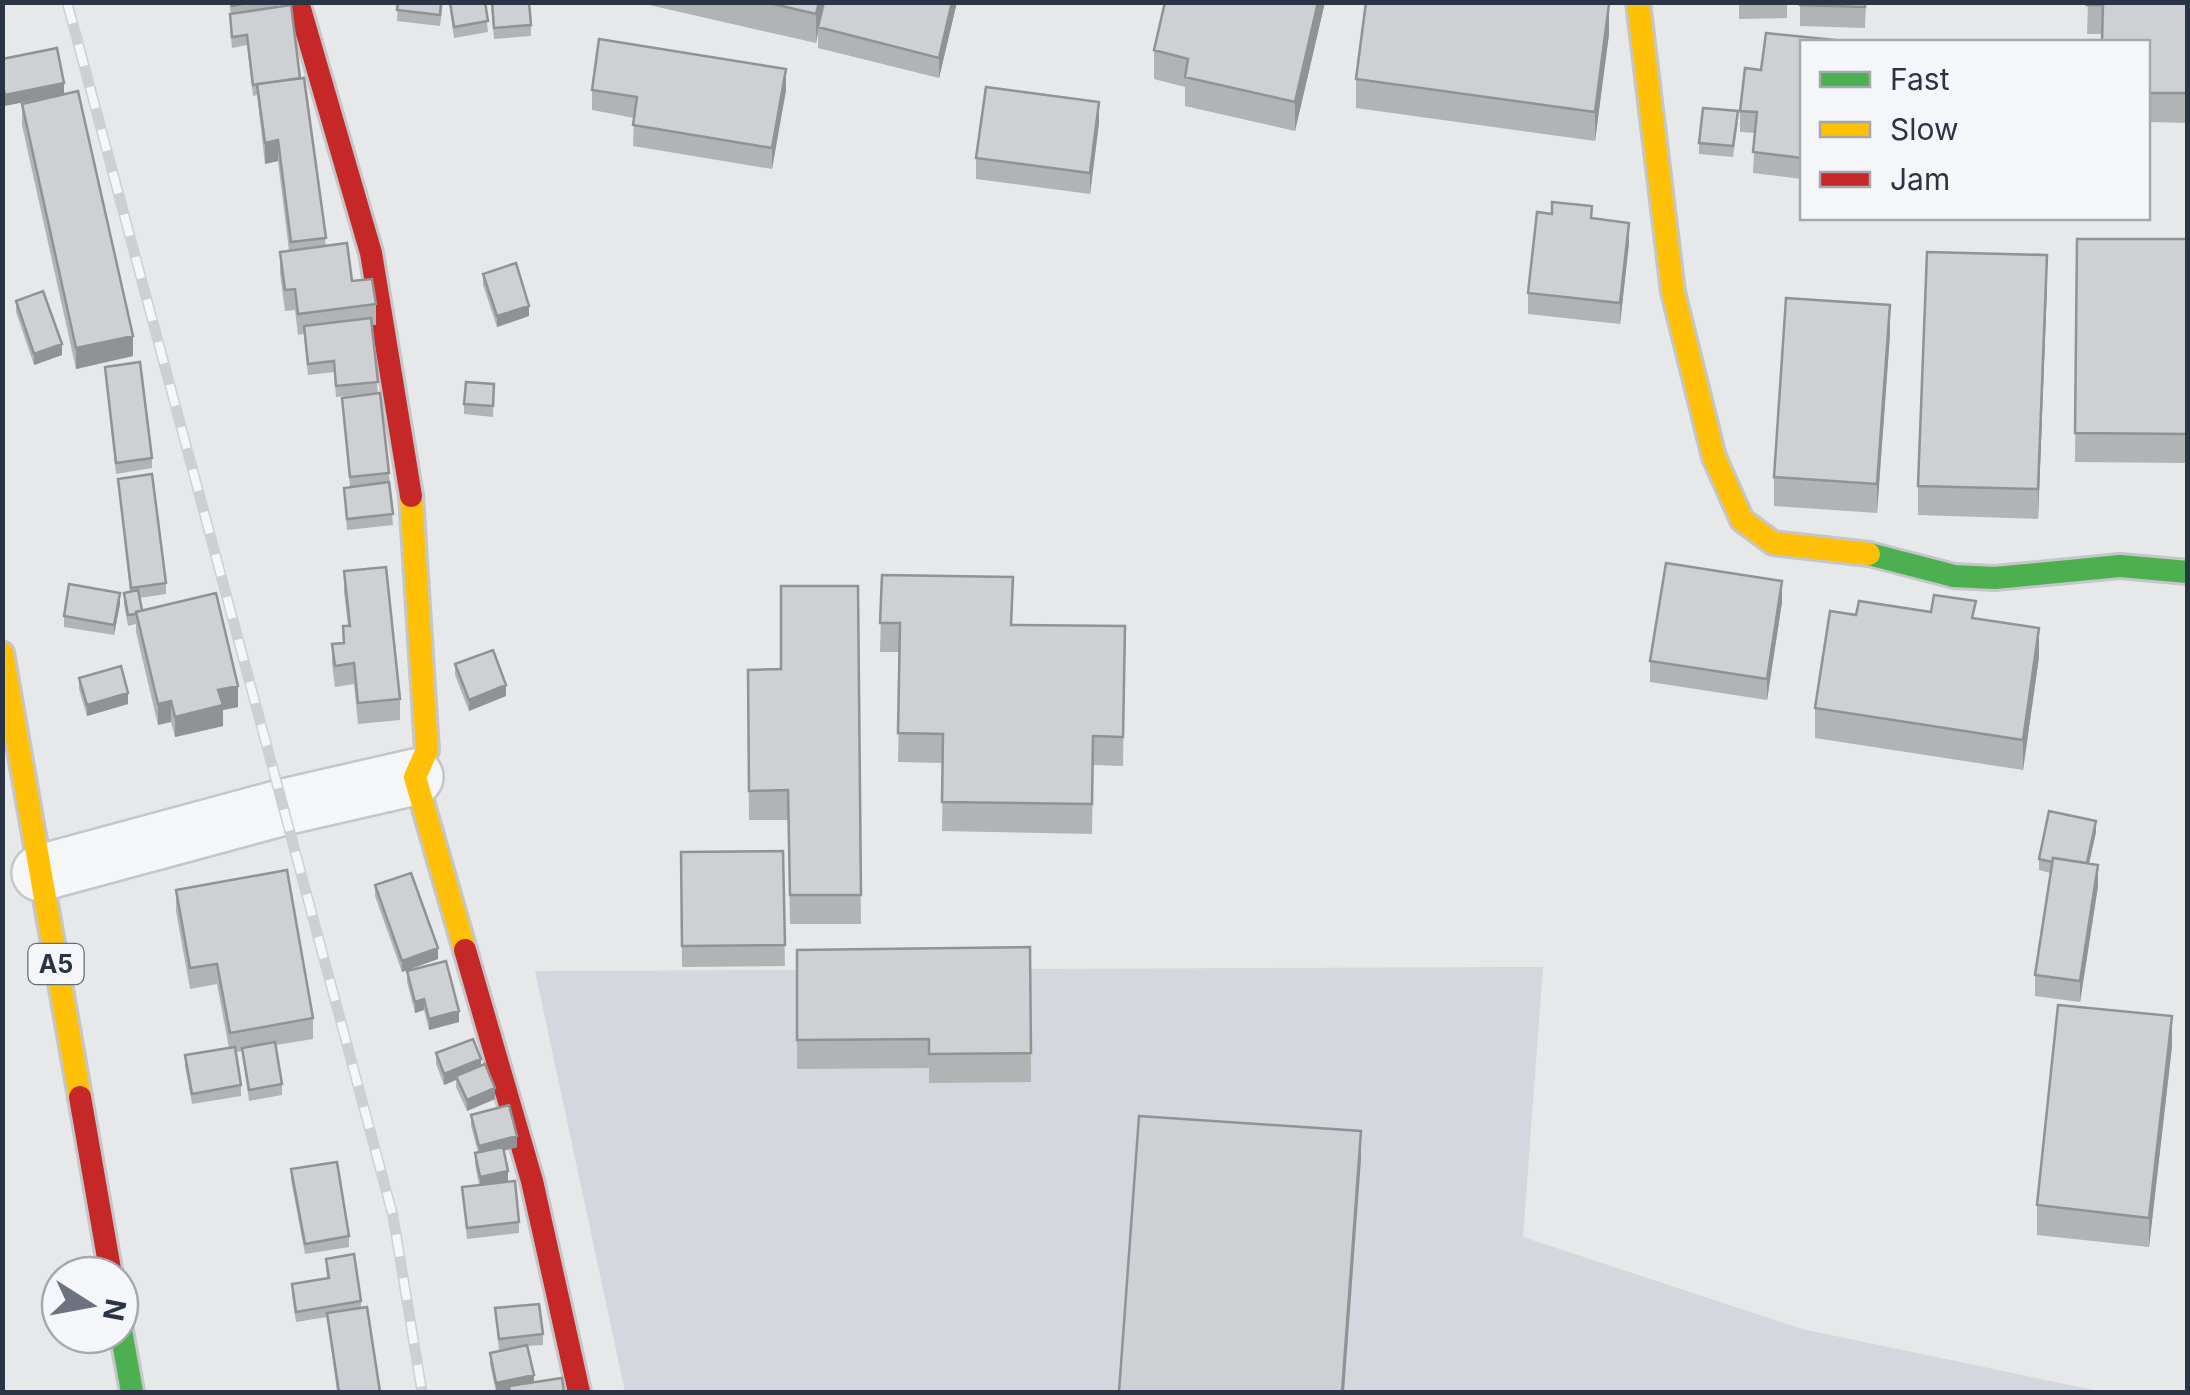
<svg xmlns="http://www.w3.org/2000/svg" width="2190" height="1395" font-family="Inter,sans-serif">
<rect width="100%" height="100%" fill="#e6e8ea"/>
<path fill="#d4d7dd" d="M1543 967 1523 1237 1802 1329 2103 1392H625L535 971Z"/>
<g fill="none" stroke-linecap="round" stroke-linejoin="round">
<g stroke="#c4c6c8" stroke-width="60">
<path id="street" d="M40 873 284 807 415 777"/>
</g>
<g stroke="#c4c6c8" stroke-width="28">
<path id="fast" d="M1869 554 1954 576 1995 578 2120 566 2188 572
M120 1325 132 1392"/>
</g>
<g stroke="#c4c6c8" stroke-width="28">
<path id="slow" d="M1638 2 1673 292 1714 457 1742 520 1773 543 1869 554
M411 496 427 750 415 777 465 950
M2 653 80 1097"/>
</g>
<g stroke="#c4c6c8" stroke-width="28">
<path id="jam" d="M298 2 371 253 411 496
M465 950 532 1181 579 1392
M80 1097 111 1275"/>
</g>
<use href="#street" stroke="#f5f6f7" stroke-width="55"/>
<use href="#fast" stroke="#4caf50" stroke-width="22"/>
<use href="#slow" stroke="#ffc107" stroke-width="22"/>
<use href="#jam" stroke="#c62828" stroke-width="22"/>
<g stroke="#cecfd2" stroke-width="11">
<path id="rail" d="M67 2 393 1216 422 1392"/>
</g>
<use href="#rail" stroke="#f4f6f9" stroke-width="8" stroke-dasharray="22" stroke-linecap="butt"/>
</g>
<path fill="#b1b3b5" d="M229 2H278V7L300 78 326 246 352 281 376 304V325H371L378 393 336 397 334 372 308 375 304 334 298 335 295 310 285 311 280 273V252L289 251 278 161 265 164 257 95 253 96 247 45 232 48 230 25V14H231Z
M398 2H443L440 26 397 21Z
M449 2H485L488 32 454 38Z
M491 2 531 25V36L494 39Z
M636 2H957L939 78 818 48V34L816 43Z
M1325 2 1295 131 1185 106V87L1154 79V50Z
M1739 2H1787V18L1739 19Z
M1800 2H1866L1865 28 1800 26Z
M2088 2H2188V123L2148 122V42L2102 34H2087Z
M1609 34 1595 141 1356 108V79Z
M1802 42V179L1753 173 1755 133 1740 132V111L1761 70Z
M592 90H786L772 169 633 146 634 118 592 110Z
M22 104 133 356 76 369 22 125Z
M1738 122 1733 157 1699 154V143Z
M1099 123 1090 194 976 179V158Z
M1592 218 1629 243 1620 324 1528 314V293Z
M2077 239H2188V463L2075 462Z
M483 274 529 316 497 327 483 285Z
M2047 285 2038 519 1918 515V486Z
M16 301 62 355 34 365 16 312Z
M1890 334 1877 513 1774 506V477Z
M105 367 152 458V468L116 474Z
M494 384 493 417 464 414V404Z
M342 398 389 473 393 525 347 530 344 488 350 487Z
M118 479 166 583V594L139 598 142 610 238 707 223 710V726L175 737 171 722 158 725 136 632V624L128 626 124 604V593L130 592Z
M344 571 400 699V720L358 724 354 684 335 687 332 664V644L343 643V626H348L344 592Z
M882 575 1012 625 1125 626 1123 766 1093 765 1092 834 942 831 943 763 898 762 900 652H880Z
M858 586 861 924H790L788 820H749L748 670 781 669Z
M1782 602 1767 700 1650 682V661Z
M120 604 114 635 64 627V616Z
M1856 615 1976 618 2039 657 2023 770 1815 738V708Z
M455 664 506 696 469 711 455 675Z
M79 678 128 704 87 716 79 689Z
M2096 832 2089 864 2098 886 2080 1002 2035 996V975L2050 873 2039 870V859Z
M783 851 785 966 682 967 681 852Z
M375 885 438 959 402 972 375 896Z
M176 890 313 1018V1039L276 1045 282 1084V1095L249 1101 242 1051 236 1052 241 1085V1096L192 1104 185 1066V1055L229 1048 217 984 190 989 176 911Z
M1030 947 1031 1082 929 1083V1068L797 1069V950Z
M407 971 459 1022 429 1030 424 1010 415 1013 407 982Z
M2172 1046 2149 1247 2037 1235V1205Z
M436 1053 481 1065 495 1099 467 1111 456 1087V1080L444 1085 436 1064Z
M471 1115 517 1147 504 1151 508 1182 519 1222V1233L467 1239 462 1187 479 1185 475 1164V1153L478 1152 471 1126Z
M291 1169 349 1236V1247L305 1254 291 1180Z
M326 1259 361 1301V1308L380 1392H337L327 1317 296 1322 292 1295V1284L327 1278Z
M495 1308 543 1334V1345L527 1346 534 1382 564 1392H496L490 1364V1353L516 1348 499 1350Z"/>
<path fill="#909294" d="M819 2H825L818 27 816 43V14Z
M952 2H957L939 78V58Z
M1318 2H1325L1295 131V102Z
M1609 4V34L1595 141V112Z
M786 69V90L772 169V148Z
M64 83V94L5 106V95Z
M1099 102V123L1090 194V173Z
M278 140V161L265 164V143Z
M1629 223V243L1620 324V303Z
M2047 255V285L2038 519V489Z
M1890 305V334L1877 513V484Z
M529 306V316L497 327V316Z
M133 336V356L76 369V348Z
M62 344V355L34 365V354Z
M1782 581V602L1767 700V679Z
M120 593V604L114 635V625Z
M2039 628V657L2023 770V740Z
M506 685V696L469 711V700Z
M238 686V707L223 710V726L175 737V717L218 690Z
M128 693V704L87 716V705Z
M171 701V722L158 725V704Z
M2096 821V832L2085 880V869Z
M2098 865V886L2080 1002V981Z
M438 948V959L402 972V961Z
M424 999V1010L415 1013V1002Z
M459 1011V1022L429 1030V1019Z
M2172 1016V1046L2149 1247V1218Z
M481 1059V1069L456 1076V1080L444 1085V1074Z
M495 1088V1099L467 1111V1100Z
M1361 1131V1160L1344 1392H1342Z
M517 1136V1147L479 1157V1146Z
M508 1171V1182L480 1188V1177Z
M534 1375V1386H509V1391L496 1392V1383Z"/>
<path fill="#ced0d3" stroke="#909294" stroke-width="2.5" d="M231 2H252L232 6Z
M398 2H441L440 15 397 10Z
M450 2H485L488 21 454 27Z
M492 2H529L531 25 494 28Z
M765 2H819L816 14Z
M824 2H952L939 58 818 27Z
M1165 2H1318L1295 102 1185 77 1188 59 1154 50Z
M1366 2H1595L1609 4 1595 112 1356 79Z
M1800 2H1865V7L1800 5Z
M2088 2H2188V93H2148V42H2102L2103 5H2087Z
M291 5 300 78 253 85 247 35 232 37 230 14Z
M1766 33 1855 42H1802V158L1753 152 1757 112 1740 111 1745 68 1761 70Z
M599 39 786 69 772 148 633 125 637 97 592 90Z
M57 48 64 83 5 95 2 82V59Z
M304 78 326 238 291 242 278 140 265 143 257 84Z
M986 87 1099 102 1090 173 976 158Z
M78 91 133 336 76 348 22 104Z
M1703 108 1738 111 1733 146 1699 143Z
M1552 202 1592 206 1591 218 1629 223 1620 303 1528 293 1537 212 1552 214Z
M2077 239H2188V434L2075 433Z
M347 243 352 281 372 279 376 304 298 314 295 289 285 290 280 252Z
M1927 252 2047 255 2038 489 1918 486Z
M516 263 529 306 497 316 483 274Z
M43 291 62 344 34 354 16 301Z
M1786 298 1890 305 1877 484 1774 477Z
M371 318 378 382 336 386 334 361 308 364 304 326Z
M140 362 152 458 116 463 105 367Z
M466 382 494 384 493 406 464 404Z
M380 393 389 473 350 477 342 398Z
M152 474 166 583 131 588 118 479Z
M389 482 393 514 347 519 344 488Z
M1666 563 1782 581 1767 679 1650 661Z
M386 567 400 699 358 703 354 663 335 666 332 644 344 643 343 626H350L344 571Z
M882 575 1013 577 1011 625 1125 626 1123 737 1093 736 1092 804 942 802 943 734 898 733 900 623H880Z
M69 584 120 593 114 625 64 616Z
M781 586H858L861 895H790L788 790 749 791 748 670 781 669Z
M138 590 142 610 136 612V614L128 615 124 593Z
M216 593 238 686 218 690 223 705 175 717 171 701 158 704 136 612Z
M1934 595 1976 601 1972 618 2039 628 2023 740 1815 708 1830 611 1856 615 1859 601 1931 612Z
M493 650 506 685 469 700 455 664Z
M121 666 128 693 87 705 79 678Z
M2049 811 2096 821 2087 863 2053 858 2052 862 2039 859Z
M783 851 785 945 682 946 681 852Z
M2053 858 2098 865 2080 981 2035 975Z
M287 870 313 1018 230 1033 217 964 190 968 176 890Z
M411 873 438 948 402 961 375 885Z
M1030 947 1031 1053 929 1054V1039L797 1040V950Z
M446 961 459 1011 429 1019 424 999 415 1002 407 971Z
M2058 1005 2172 1016 2149 1218 2037 1205Z
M473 1039 481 1059 444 1074 436 1053Z
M275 1042 282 1084 249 1090 242 1048Z
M235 1047 241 1085 192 1094 185 1055Z
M485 1064 495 1088 467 1100 456 1076Z
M509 1105 517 1136 479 1146 471 1115Z
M1139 1116 1361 1131 1342 1392H1119Z
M503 1147 508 1171 480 1177 475 1153Z
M337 1162 349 1236 305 1244 291 1169Z
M515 1181 519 1222 467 1228 462 1187Z
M354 1254 361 1301 296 1312 292 1284 329 1278 326 1259Z
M539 1304 543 1334 499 1339 495 1308Z
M367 1307 380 1392H339L327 1313Z
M527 1345 534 1375 496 1383 490 1353Z
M562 1378 564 1392H510L509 1386Z"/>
<g text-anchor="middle" stroke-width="8" stroke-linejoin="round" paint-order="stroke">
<rect fill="#f4f6f9" stroke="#676e7b" stroke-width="2.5" x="28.5" y="944" width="55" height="40" rx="8"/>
<g font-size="25" font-weight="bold" fill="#2b3445">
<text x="56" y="973">A5</text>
</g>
</g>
<rect width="2190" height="1395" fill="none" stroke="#2b3445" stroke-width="10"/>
<rect x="1800" y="40" width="350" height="180" fill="#f4f6f9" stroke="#a4a8b1" stroke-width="2.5"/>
<rect x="1820" y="72" width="50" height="15" fill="#4caf50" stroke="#a4a8b1" stroke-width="2.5"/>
<text x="1890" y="90" font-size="30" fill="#2b3445">Fast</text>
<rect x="1820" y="122" width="50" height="15" fill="#ffc107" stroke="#a4a8b1" stroke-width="2.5"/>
<text x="1890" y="140" font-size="30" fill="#2b3445">Slow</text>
<rect x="1820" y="172" width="50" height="15" fill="#c62828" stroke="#a4a8b1" stroke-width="2.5"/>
<text x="1890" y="190" font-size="30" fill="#2b3445">Jam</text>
<g transform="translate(90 1305) rotate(101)"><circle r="48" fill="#f4f6f9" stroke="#a4a8b1" stroke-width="2.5"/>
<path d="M0-8L18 38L0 25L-18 38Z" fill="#6c737f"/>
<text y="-15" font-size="28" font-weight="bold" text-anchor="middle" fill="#2b3445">N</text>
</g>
</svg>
